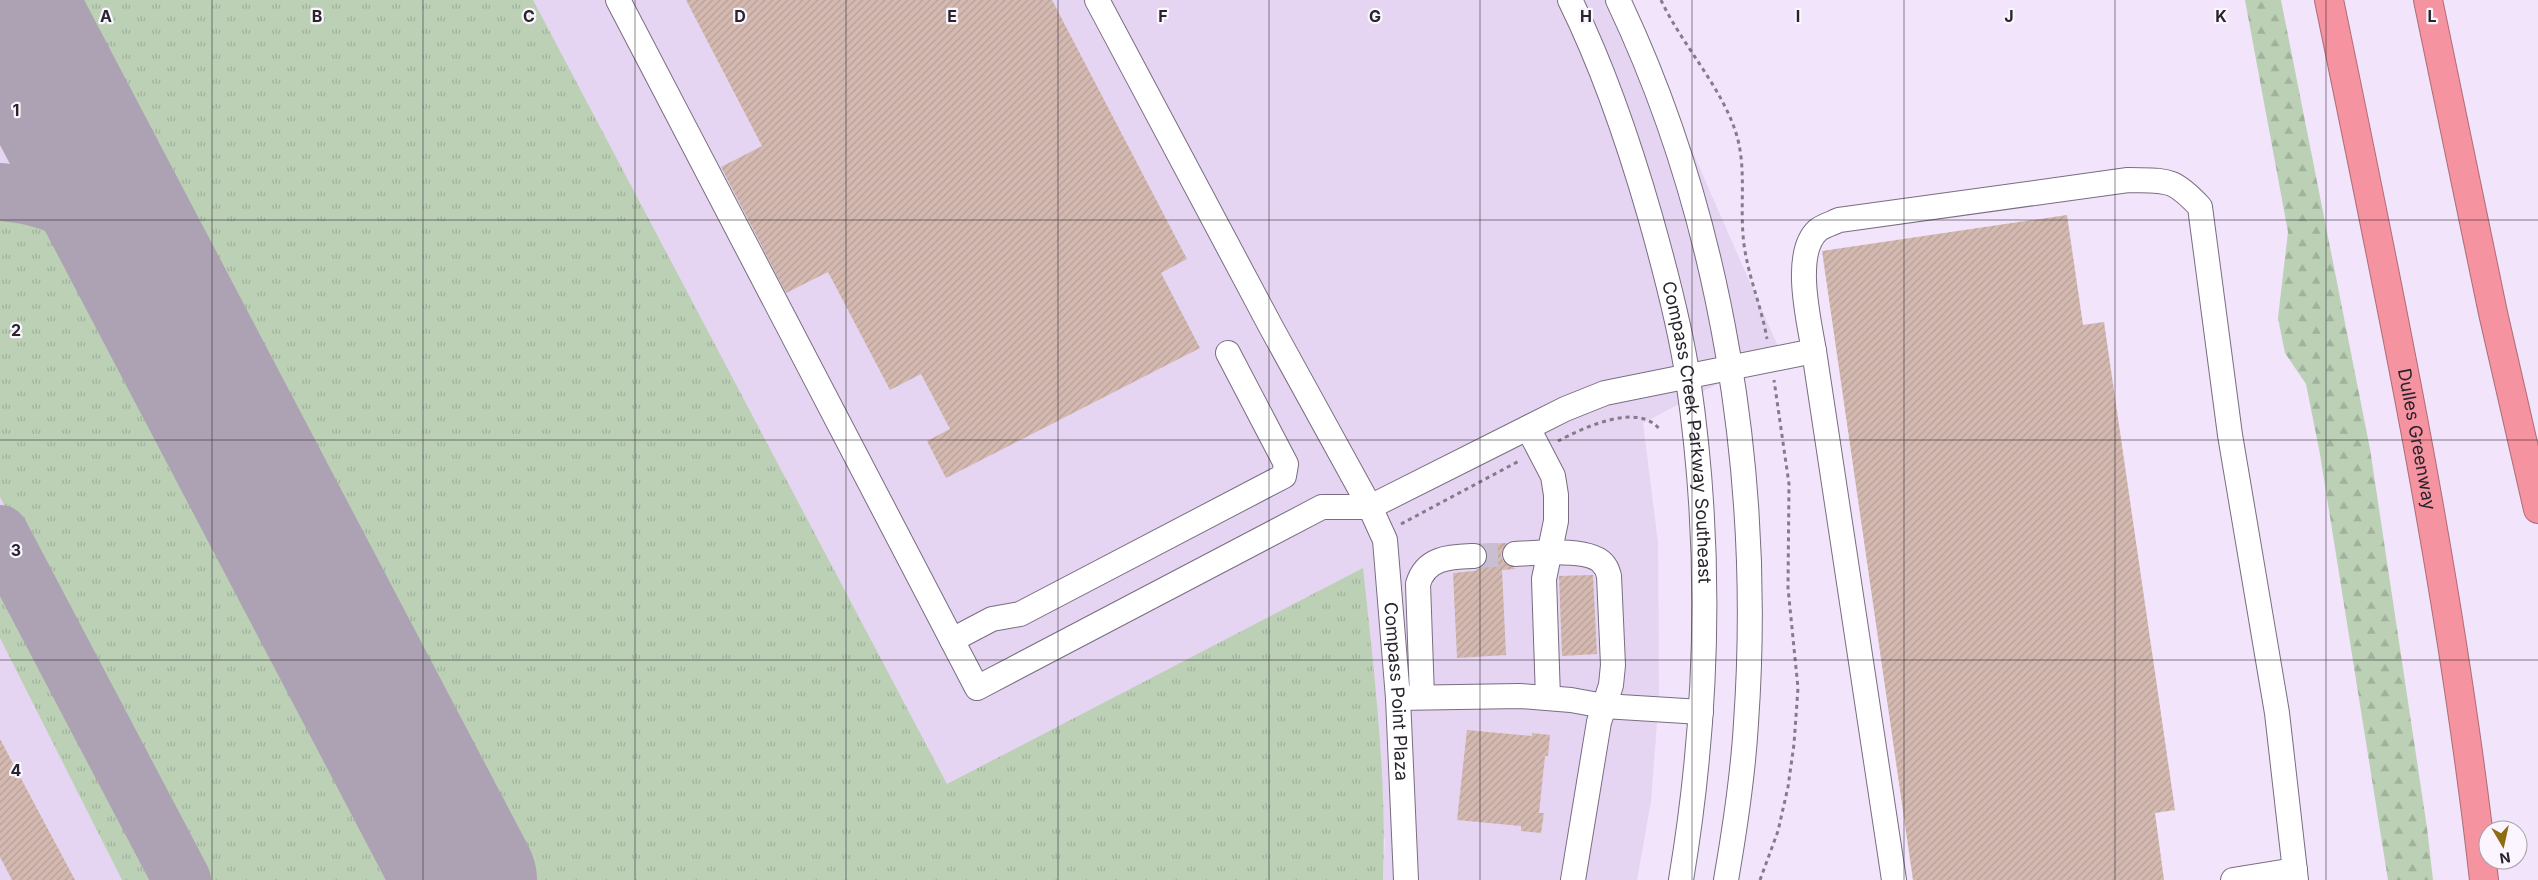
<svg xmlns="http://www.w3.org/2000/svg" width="2538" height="880" font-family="Inter,sans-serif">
<defs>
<pattern id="grass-tufts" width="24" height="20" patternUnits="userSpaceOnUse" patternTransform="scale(1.25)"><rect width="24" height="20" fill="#bbd0b5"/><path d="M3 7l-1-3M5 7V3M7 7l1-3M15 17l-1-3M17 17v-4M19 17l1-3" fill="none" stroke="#a1b29c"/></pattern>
<pattern id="forest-firs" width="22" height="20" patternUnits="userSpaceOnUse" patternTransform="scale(1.25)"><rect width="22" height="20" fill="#bbd0b5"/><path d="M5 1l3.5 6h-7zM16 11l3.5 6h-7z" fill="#a1b29c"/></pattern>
<pattern id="building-hatch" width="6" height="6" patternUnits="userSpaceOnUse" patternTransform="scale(1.25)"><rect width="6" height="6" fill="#d4b9b1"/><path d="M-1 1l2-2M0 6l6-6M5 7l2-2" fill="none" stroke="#b69f98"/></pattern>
</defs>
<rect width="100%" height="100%" fill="#f1e4fb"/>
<path fill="#e5d5f2" d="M0 0H1626L1780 351 1643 423 1658 543 1659 696 1651 801 1637 880H1383L1385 839 997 880H0Z"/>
<path fill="url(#grass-tufts)" d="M58 0H533L947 784 1363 568C1374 671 1387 776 1383 880H521Z
M0 214C28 214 55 229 80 241L415 880H201L0 497Z
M0 575 4 581 161 880H122L0 638Z"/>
<path fill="url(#forest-firs)" d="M2245 0H2281L2370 449 2427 828 2433 880H2388L2320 454 2306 384 2285 353 2278 318 2288 232Z"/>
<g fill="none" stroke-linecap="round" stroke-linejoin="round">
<path stroke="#ada2b4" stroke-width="58" d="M0 7C10 42 8 71 0 106
M0 192C75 197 117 236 159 294
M0 534 182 880"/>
<path stroke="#ada2b4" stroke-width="142" d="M4 0 466 880"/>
</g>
<path fill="url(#building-hatch)" d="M686 0H1052L1187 259 1161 273 1200 348 946 478 927 441 950 429 921 374 890 390 828 272 786 293 721 167 762 146Z
M2067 215 2083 325 2104 322 2175 810 2155 813 2164 880H1913L1822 251Z
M1507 543 1501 554 1503 561 1516 569 1502 570 1506 655 1457 658 1453 573 1475 571 1482 567 1488 556 1481 544Z
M1593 575 1597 654 1562 656 1559 576Z
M1467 730 1532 736V733L1550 735 1548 756H1545L1539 813H1544L1541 833 1521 831V826L1457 820Z
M0 739 75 880H12L0 857Z"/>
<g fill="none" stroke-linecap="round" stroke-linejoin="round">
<path stroke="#c9bed2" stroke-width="24" stroke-dasharray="24 12" stroke-linecap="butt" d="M1474 556 1515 554"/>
<g stroke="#786d81" stroke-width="26">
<g id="minor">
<path d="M618 0 977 688 1322 507H1370L1565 409 1605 393 1814 351C1809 321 1792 253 1818 230 1823 226 1833 223 1839 220L2128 180C2167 181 2172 177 2200 207L2230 435 2277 713 2296 880"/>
<path id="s1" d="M1097 0 1271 327 1370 507 1385 540 1398 698 1406 880"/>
<path id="s2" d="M1570 0C1604 69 1629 143 1650 216 1665 269 1680 325 1688 379 1713 548 1709 712 1681 880"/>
<path d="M1618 0C1723 221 1763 480 1746 723 1743 776 1735 828 1726 880"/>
<path d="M1814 351 1894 880"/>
<path d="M1528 428 1553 476 1556 495V521L1544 579 1548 698"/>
<path d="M1515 554C1535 553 1592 547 1604 565 1607 568 1608 573 1609 576L1613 665 1611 685 1599 722 1573 880"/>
<path d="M952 640 992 619 1020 614 1284 476 1286 464 1228 353"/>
<path d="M1422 697 1418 584C1426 557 1450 557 1474 556"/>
<path d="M1398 698 1520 696 1571 700 1604 706 1701 712"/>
<path d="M2233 880 2295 870"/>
</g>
</g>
<g stroke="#ae6c77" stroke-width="30">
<g id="highway">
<path id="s3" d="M2329 0C2389 291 2451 584 2484 880"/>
<path d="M2428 0 2493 313 2538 509"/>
</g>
</g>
<path stroke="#847c8a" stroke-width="3" stroke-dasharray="4 4" stroke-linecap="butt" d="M1661 0C1682 45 1721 86 1736 133 1748 171 1738 211 1745 251 1750 281 1762 309 1767 339
M1558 441C1583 428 1639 401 1660 430
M1401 524 1521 460
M1760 880 1778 831 1788 787 1794 744 1798 688 1788 588 1789 484 1774 380"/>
<use href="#minor" stroke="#fff" stroke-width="24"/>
<use href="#highway" stroke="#f593a0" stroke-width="28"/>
</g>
<path fill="none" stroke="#29242c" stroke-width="1" stroke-opacity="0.55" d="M212 0V880M423 0V880M635 0V880M846 0V880M1058 0V880M1269 0V880M1480 0V880M1692 0V880M1904 0V880M2115 0V880M2326 0V880M0 220H2538M0 440H2538M0 660H2538"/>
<g text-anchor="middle" stroke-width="4.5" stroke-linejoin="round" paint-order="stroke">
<g font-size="18" fill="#29242c" stroke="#faf5fe">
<text dy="6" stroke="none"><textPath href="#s2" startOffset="451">Compass Creek Parkway Southeast</textPath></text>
<text dy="6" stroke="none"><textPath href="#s3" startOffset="448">Dulles Greenway</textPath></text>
<text dy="6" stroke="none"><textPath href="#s1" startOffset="764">Compass Point Plaza</textPath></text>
</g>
</g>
<g font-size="16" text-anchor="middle" font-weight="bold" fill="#29242c" stroke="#faf5fe" stroke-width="4.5" stroke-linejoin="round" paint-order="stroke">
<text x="106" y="22">A</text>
<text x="317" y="22">B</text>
<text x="529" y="22">C</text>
<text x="740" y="22">D</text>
<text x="952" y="22">E</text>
<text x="1163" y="22">F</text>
<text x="1375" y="22">G</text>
<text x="1586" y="22">H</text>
<text x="1798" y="22">I</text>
<text x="2009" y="22">J</text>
<text x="2221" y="22">K</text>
<text x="2432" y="22">L</text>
<text x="16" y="116">1</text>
<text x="16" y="336">2</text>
<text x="16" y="556">3</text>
<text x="16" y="776">4</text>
</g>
<g transform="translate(2503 845) rotate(171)"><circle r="24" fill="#faf5fe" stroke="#a6a1aa"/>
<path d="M0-4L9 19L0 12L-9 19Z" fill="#8e6d11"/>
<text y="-8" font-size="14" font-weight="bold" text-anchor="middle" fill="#29242c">N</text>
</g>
</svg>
